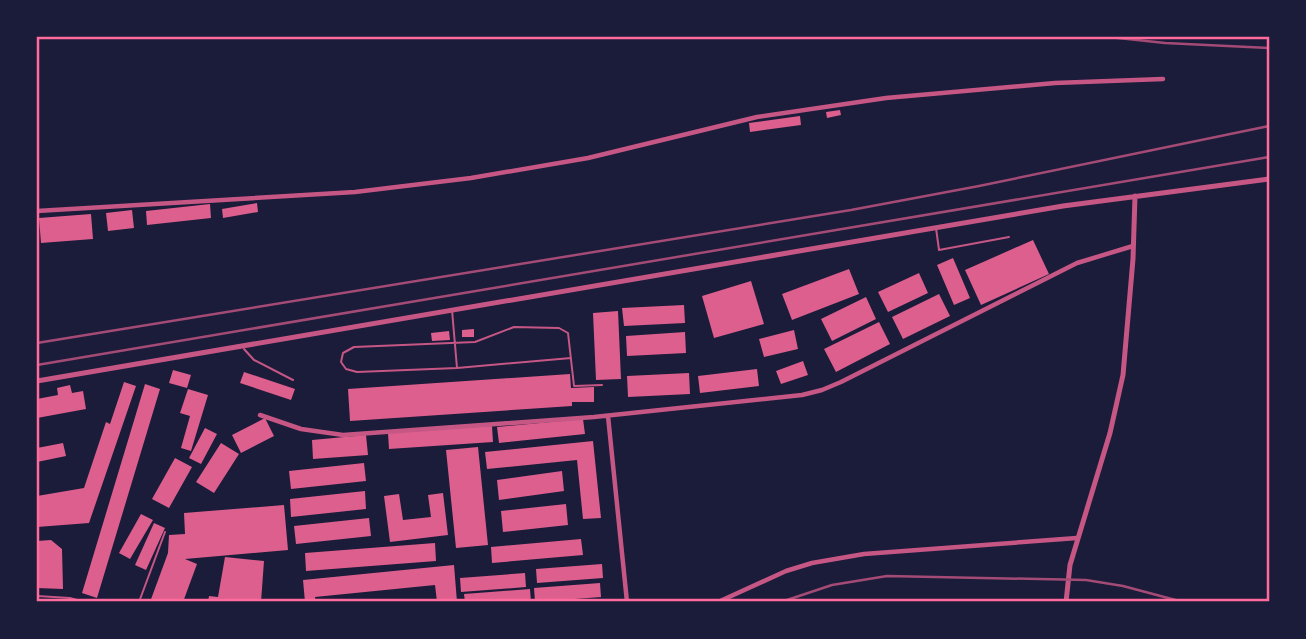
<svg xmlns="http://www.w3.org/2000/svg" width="1306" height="639" font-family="Jost,sans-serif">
<rect width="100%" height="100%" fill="#1b1b3a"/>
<path fill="#dd5f8e" d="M840 110 841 115 827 118 826 112Z
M800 116 801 125 750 132 749 123Z
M257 203 258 212 223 218 222 209Z
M210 204 211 218 147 225 146 211Z
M132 210 134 228 108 231 106 213Z
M91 214 93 239 41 243 39 218Z
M1033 240 1049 274 981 305 965 270Z
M953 258 970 298 954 305 937 265Z
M849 269 859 294 792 320 782 294Z
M919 273 928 293 888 312 878 292Z
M751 281 764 324 714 338 702 296Z
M939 294 950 316 903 339 892 317Z
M866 297 876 319 832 341 821 319Z
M684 305 685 323 624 326 622 308Z
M618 311 621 379 596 380 593 313Z
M879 322 890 344 836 372 824 349Z
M474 329V337H462V330Z
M794 330 798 349 764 357 759 339Z
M449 331 450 340 432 341 431 333Z
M685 332 686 353 627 356 626 336Z
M803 361 808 375 781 384 776 371Z
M757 369 759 386 700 393 698 376Z
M173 370 191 375 187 388 169 383Z
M244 372 295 389 291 400 240 383Z
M689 373 690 394 628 397 627 376Z
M570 374 571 388 594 387V402H572V406L350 421 348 389Z
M124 382 136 386 89 523 37 527V496L84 488 106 422 110 424Z
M145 384 160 389 97 598 82 593Z
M70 385 72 393 83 391 86 409 37 418V399L58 395 57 388Z
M188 389 208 395 191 451 181 448 190 416 180 413Z
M265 418 274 436 241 453 232 435Z
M583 419 585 434 499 443 497 427Z
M492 426 493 442 389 449 388 433Z
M205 428 217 434 201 464 189 458Z
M366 435 368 455 313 459 312 440Z
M593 441 601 518 583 519 577 460 487 469 485 452Z
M63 443 66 456 37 462V448Z
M221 443 239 454 214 493 196 482Z
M478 447 488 545 456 548 446 450Z
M175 458 192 467 169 508 152 499Z
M364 463 366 481 291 489 289 471Z
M562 471 564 491 499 500 497 480Z
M365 491 366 509 291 517 290 499Z
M443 493 448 535 390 542 384 496 399 494 403 520 431 517 428 495Z
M566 504 568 525 503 532 501 511Z
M284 505 288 550 185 559 197 564 183 602H150L168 553 169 535 185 534 184 513Z
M141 514 153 520 130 559 119 553Z
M369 518 371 536 296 544 294 526Z
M154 523 165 528 146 570 135 565Z
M581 539 583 555 492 563 491 547Z
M51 540 62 549 63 589 37 588V541Z
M435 543 436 561 306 571 305 553Z
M225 557 264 561 261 602H208L209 596 218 597Z
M602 564 603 578 537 583 536 569Z
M454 565 457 602H437L435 585 315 597 316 602H305L303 580Z
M525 573 526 587 461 592 460 578Z
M600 583 601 597 535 602 534 588Z
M530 589 531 602H465L464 594Z"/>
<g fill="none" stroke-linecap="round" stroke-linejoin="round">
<path stroke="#c65784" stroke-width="2" d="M936 228 939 250 1009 237
M452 310 457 368
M244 349 254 360 293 380
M571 358 457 368 357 372 346 369 341 362 343 353 354 347 475 342 514 327 559 328 568 333 574 386 602 385
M37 596 70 598 84 602
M139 602 165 532"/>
<path stroke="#c65784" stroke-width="4.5" d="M37 211 355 192 471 178 588 158 757 117 886 98 1055 83 1163 79
M260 415 301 429 343 435 594 417 802 395 822 390 841 382 1077 263 1133 246
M608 416 627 602
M718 602 786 571 812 563 864 554 1077 538"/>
<path stroke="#c65784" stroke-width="5" d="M37 381 1063 206 1269 179
M1066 602 1070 565 1110 433 1123 375 1133 259 1135 196"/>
<path stroke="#a44b75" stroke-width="2.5" d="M1109 37 1165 43 1269 48
M37 343 851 210 979 186 1269 126
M37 365 1269 157
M781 602 832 585 887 576 1086 580 1123 586 1183 602"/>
</g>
<rect width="1306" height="639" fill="none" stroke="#1b1b3a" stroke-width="77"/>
<rect x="38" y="38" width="1230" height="562" fill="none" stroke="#ff6b9d" stroke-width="2.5"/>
</svg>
